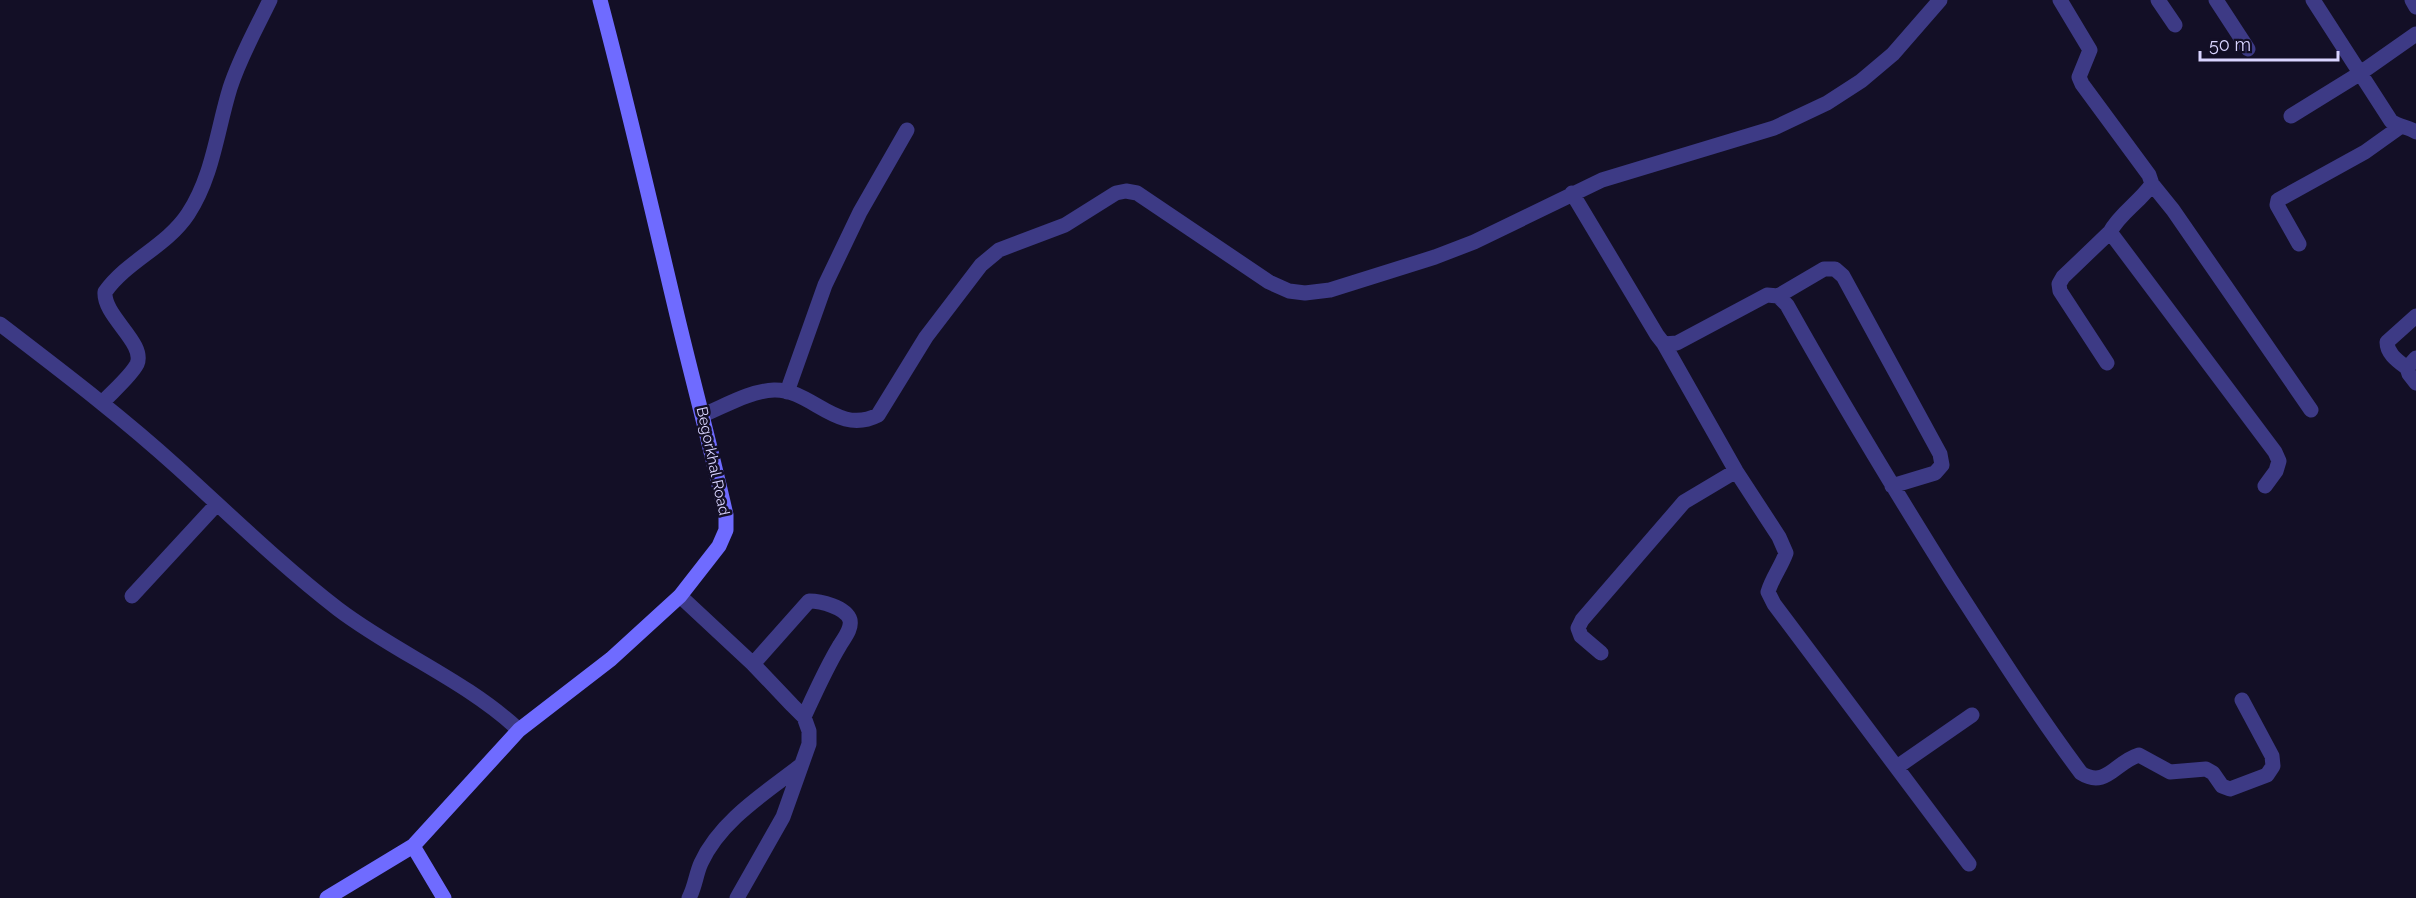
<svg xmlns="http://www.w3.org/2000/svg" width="2416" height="898" font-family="Raleway,sans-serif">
<rect width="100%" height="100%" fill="#130f26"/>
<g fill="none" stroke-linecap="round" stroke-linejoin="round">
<path stroke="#3d3a85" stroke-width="15" d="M2060 0 2090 50 2079 77 2082 84 2149 175 2152 184C2140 202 2120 213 2110 232L2275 452 2279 461 2276 471 2265 486
M2158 0 2175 25
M2216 0 2248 49
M2313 0 2391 121C2399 127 2409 127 2416 132
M2412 0 2416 7
M2291 116 2359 74 2416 34
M2152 184 2173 210 2311 410
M1572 193 1657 335 1664 344 1677 343 1767 295 1778 296 1787 305C1839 398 1894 489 1951 580 1993 645 2034 710 2081 773 2106 789 2115 762 2139 755L2170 772 2206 769 2213 773 2222 786 2230 789 2267 775 2273 766 2272 756 2242 700
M2299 244 2277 205 2278 200 2365 152 2400 127
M1778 296 1824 269H1835L1843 276 1940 454 1942 465 1935 473 1892 486
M0 324C60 370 121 416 177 467 230 515 281 565 338 609 396 653 465 680 519 730
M1664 344 1736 471 1779 537 1786 553C1781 567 1772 578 1768 592L1774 604 1969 864
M2416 358 2407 368 2409 374 2416 383
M2107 363 2060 291 2059 284 2063 277 2110 232
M2407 368C2398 361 2387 354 2387 342L2416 316
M787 392 825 285 860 212 907 130
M102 403C111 393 131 376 137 364 146 343 103 316 105 292 128 260 166 247 188 214 213 176 217 130 230 88 240 57 256 29 270 0
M703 415C725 406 750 391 774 390 812 389 837 436 878 415L926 337 981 265 999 250 1065 225 1116 193 1126 191 1137 193 1269 282 1289 291 1305 293 1330 290 1435 257 1474 242 1602 180 1774 128 1827 103 1861 81 1893 54 1940 0
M132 596 217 504
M680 596 753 664 792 705 804 717 809 731V744L783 817 737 898
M1601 653 1581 636 1578 628 1582 620 1684 502 1736 471
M753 664 809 601C820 601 846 607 850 620 852 629 844 638 840 645 826 668 815 693 804 717
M1897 767 1972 715
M689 898C695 887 696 874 701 863 720 821 765 793 800 766"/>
<path stroke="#6f6bff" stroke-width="15" d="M413 846 444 898
M327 898 413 846 519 730 611 659 680 596 719 546 726 530V515C711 448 693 382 677 315 652 210 628 105 600 0"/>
</g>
<g text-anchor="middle" stroke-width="5" stroke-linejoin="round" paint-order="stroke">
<g font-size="15" fill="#d9d4ff" stroke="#130f26">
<text transform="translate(713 461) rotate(78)" y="5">Begorkhal Road</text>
</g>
</g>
<path d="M2200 51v9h138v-9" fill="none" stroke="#d9d4ff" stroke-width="3"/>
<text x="2209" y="51" font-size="18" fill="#d9d4ff" stroke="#130f26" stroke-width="4.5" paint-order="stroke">50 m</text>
</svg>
